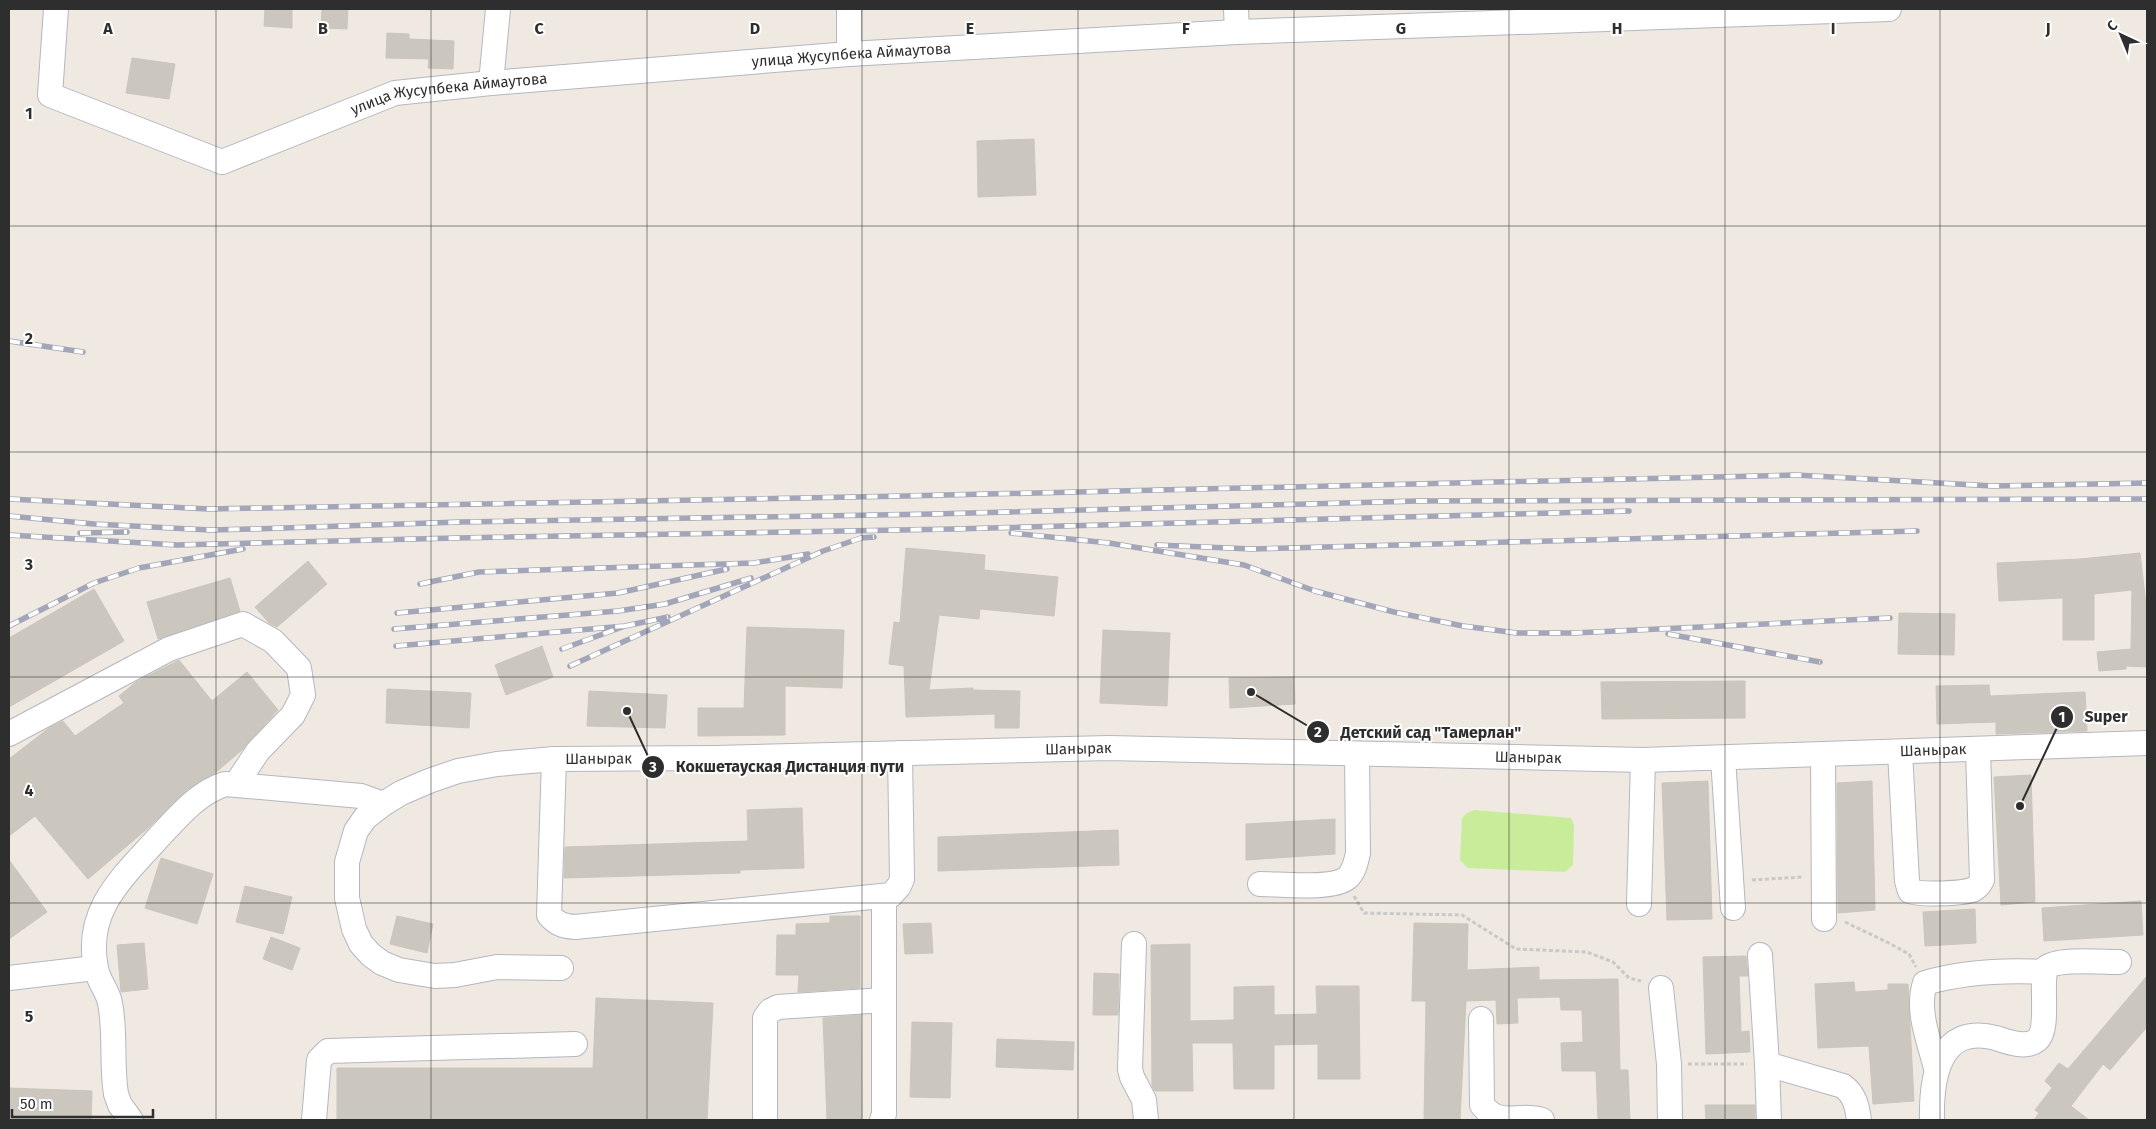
<svg xmlns="http://www.w3.org/2000/svg" width="2156" height="1129" font-family="'Fira Sans',sans-serif">
<rect width="100%" height="100%" fill="#efe9e1"/>
<path fill="#c9ec9a" d="M1474 810 1571 818 1574 825 1573 865 1565 872 1468 868 1460 860 1462 818 1467 813Z"/>
<path fill="#cbc7bf" stroke="#cbc5ba" d="M265 9H292V28L264 26Z
M322 9H348L347 29 321 28Z
M387 33 409 34V39L454 41 453 69 428 68 429 59 386 58Z
M132 58 175 64 169 99 126 93Z
M1034 139 1036 195 978 197 977 141Z
M906 548 985 555 984 570 1058 577 1054 616 980 609 979 619 939 615 929 690 973 688V690L1020 691 1019 728H995V714L906 717 904 666 889 664 894 622 900 623Z
M2140 553 2147 613V667L2126 666V669L2099 671 2097 652 2131 649 2132 590 2094 594V640H2063V598L1999 601 1997 563 2080 559Z
M308 561 327 584 277 627 269 623 255 607Z
M230 578 240 611 158 639 147 602Z
M94 589 124 641 9 707V638Z
M1899 613 1955 614 1954 655 1898 654Z
M747 627 844 630 842 688 785 686V735L698 736V708H744Z
M1103 630 1170 633 1167 706 1100 703Z
M542 646 553 677 506 695 495 665Z
M179 660 212 701 247 672 278 710 242 750 214 774 188 789 147 829 88 879 35 816 9 836V759L49 728 63 721 75 736 124 703 119 696 136 682Z
M1294 677 1295 704 1230 708 1229 678Z
M1745 681V718L1602 719 1601 682Z
M1989 685 1990 696 2085 692 2087 731 1996 734V722L1937 724 1936 686Z
M387 689 471 693 469 728 386 723Z
M589 691 667 695 665 728 587 726Z
M2031 775 2035 902 2001 905 1994 777Z
M1708 781 1712 919 1667 920 1662 783Z
M1872 781 1875 910 1838 913 1837 783Z
M802 808 804 868 740 870V873L564 878 565 847 748 841 747 810Z
M1335 819V854L1246 860V824Z
M1118 830 1119 865 938 871V837Z
M161 858 213 874 197 924 145 908Z
M9 860 47 912 9 939Z
M245 886 292 897 283 934 236 922Z
M2141 901 2143 935 2044 941 2042 908Z
M1975 909 1976 943 1925 946 1923 912Z
M397 916 433 924 427 953 390 944Z
M830 916H860V988L798 992 799 975H776L777 935H796V924L830 923Z
M931 923 933 953 905 954 903 924Z
M1414 923 1468 924 1467 970 1539 967V980L1618 979 1620 1070H1628L1630 1120H1598L1596 1071H1562L1561 1043 1583 1042 1582 1010H1561L1560 997 1517 998 1518 1023 1497 1024 1496 1000 1466 1001 1460 1120H1424L1426 1001H1412Z
M271 937 300 948 292 970 263 959Z
M144 943 148 989 121 992 117 945Z
M1190 944V1021L1234 1020V987L1274 986V1015L1317 1014 1316 986H1359L1360 1079H1318V1044L1274 1045V1089H1234L1233 1043H1192L1193 1091H1155L1152 1086 1151 945Z
M1746 956 1748 976H1739L1741 1032 1749 1031 1750 1052 1706 1054 1703 957Z
M1094 973 1119 974 1118 1015H1093Z
M2147 976V1027L2110 1070 2103 1064 2071 1106 2089 1120H2034L2039 1113 2035 1110 2052 1088 2045 1081 2059 1063 2068 1069Z
M1854 982 1855 992 1888 990V984H1908L1914 1101 1873 1104 1869 1046 1818 1048 1815 984Z
M596 998 713 1003 707 1120H337V1068H593Z
M861 1015 862 1120H827L823 1018Z
M912 1022 952 1023 950 1098 910 1097Z
M997 1039 1074 1042 1073 1070 996 1067Z
M9 1088 92 1091 91 1120H9Z
M1705 1105H1755V1120H1706Z"/>
<g fill="none" stroke-linecap="round" stroke-linejoin="round">
<g stroke="#b4b7c1" stroke-width="26">
<g id="minor">
<path id="s1" d="M56 9 50 95 222 162 395 93 491 83 849 54 1237 32 1889 9"/>
<path d="M849 9V54"/>
<path d="M1236 9 1237 32"/>
<path d="M491 83 498 9"/>
<path d="M9 734 169 649 243 624 273 641 299 668 303 695 293 715 258 751 236 784"/>
<path d="M1900 752 1907 881 1910 891C1920 895 1964 894 1974 889 1978 887 1980 884 1982 880L1978 750"/>
<path d="M1823 755 1824 919"/>
<path d="M1723 758 1733 908"/>
<path d="M554 759 549 915C557 924 563 926 575 927L891 895 899 886 902 879 900 753"/>
<path d="M1260 884C1280 884 1332 890 1347 878 1354 872 1356 862 1358 853L1357 754"/>
<path d="M1639 904 1643 760"/>
<path d="M1134 944 1130 1069 1132 1077 1144 1100 1146 1120"/>
<path d="M1760 955 1767 1064 1843 1086C1855 1095 1857 1106 1859 1120"/>
<path id="s2" d="M561 968 497 967 455 975 435 976 399 970 382 963 371 955 361 944 354 929 347 898V862L356 831 365 818 383 804 401 793 429 781 458 771 497 764 554 759 716 758 1109 748 1643 760 2147 743"/>
<path d="M9 978 95 968"/>
<path d="M1661 988 1669 1064 1670 1120"/>
<path d="M1481 1019 1482 1105C1501 1129 1518 1112 1542 1120"/>
<path d="M1767 1064 1769 1120"/>
<path d="M1936 1068C1929 1041 1916 1010 1925 983 1963 972 2005 970 2044 972"/>
<path d="M131 1120 120 1105 116 1094C111 1064 116 1033 110 1003 108 991 98 981 96 968 84 910 123 877 158 838 178 817 197 793 225 784L361 796 383 804"/>
<path d="M314 1120 319 1060 328 1051 575 1044"/>
<path d="M765 1120V1018L770 1011 778 1007 884 1000"/>
<path d="M882 1120 884 1114V897"/>
<path d="M1932 1120C1931 1078 1939 1023 1996 1038 2008 1042 2026 1049 2037 1040 2050 1029 2040 983 2046 968 2057 958 2102 962 2119 962"/>
</g>
</g>
<path stroke="#c9c9c9" stroke-width="3" stroke-dasharray="4 2.5" stroke-linecap="butt" d="M1752 880 1803 877
M1354 896 1364 913 1462 915 1516 949 1587 952 1613 962 1629 978 1641 981
M1845 922 1889 943 1909 954 1916 967
M1688 1064H1747"/>
<use href="#minor" stroke="#fff" stroke-width="24"/>
<g stroke="#a3a6b8" stroke-width="5.5">
<path id="rail" d="M9 341 83 352
M9 499 209 509 905 496 1796 475 1993 486 2147 483
M9 516 94 524 210 530 252 529 460 522 933 514 1418 501 2147 499
M80 533 127 532
M1011 533 1109 543 1244 565 1315 591 1394 612 1463 626 1517 633H1574L1890 618
M9 535 177 545 456 538 954 529 1629 511
M1157 545 1252 549 1917 531
M420 584 479 572 754 563 808 554
M397 613 618 593 727 569
M9 626 94 583 139 568 243 549
M394 629 618 611 665 604 751 578
M1668 634 1820 662
M396 646 625 626
M562 649 625 626 668 617
M570 666 823 551 861 538 874 537"/>
</g>
<use href="#rail" stroke="#fff" stroke-width="4" stroke-dasharray="11" stroke-linecap="butt"/>
</g>
<path fill="none" stroke="#2e2e2e" stroke-width="1" stroke-opacity="0.55" d="M216 9V1120M431 9V1120M647 9V1120M862 9V1120M1078 9V1120M1294 9V1120M1509 9V1120M1725 9V1120M1940 9V1120M9 226H2147M9 452H2147M9 677H2147M9 903H2147"/>
<g text-anchor="middle" stroke-width="4" stroke-linejoin="round" paint-order="stroke">
<g font-size="15" fill="#2e2e2e" stroke="#fff">
<text dy="5" stroke="none"><textPath href="#s1" startOffset="915">улица Жусупбека Аймаутова</textPath></text>
<text dy="5" stroke="none"><textPath href="#s1" startOffset="510">улица Жусупбека Аймаутова</textPath></text>
<text dy="5" stroke="none"><textPath href="#s2" startOffset="1069">Шанырак</textPath></text>
<text dy="5" stroke="none"><textPath href="#s2" startOffset="1924">Шанырак</textPath></text>
<text dy="5" stroke="none"><textPath href="#s2" startOffset="589">Шанырак</textPath></text>
<text dy="5" stroke="none"><textPath href="#s2" startOffset="1519">Шанырак</textPath></text>
</g>
</g>
<g font-size="16" text-anchor="middle" font-weight="bold" fill="#2e2e2e" stroke="#fff" stroke-width="4" stroke-linejoin="round" paint-order="stroke">
<text x="108" y="34">A</text>
<text x="323" y="34">B</text>
<text x="539" y="34">C</text>
<text x="755" y="34">D</text>
<text x="970" y="34">E</text>
<text x="1186" y="34">F</text>
<text x="1401" y="34">G</text>
<text x="1617" y="34">H</text>
<text x="1833" y="34">I</text>
<text x="2048" y="34">J</text>
<text x="29" y="119">1</text>
<text x="29" y="344">2</text>
<text x="29" y="570">3</text>
<text x="29" y="796">4</text>
<text x="29" y="1022">5</text>
</g>
<path fill="none" stroke="#2e2e2e" stroke-width="2" d="M2020 806L2062 717M1251 692L1318 732M627 711L653 767"/>
<g fill="#2e2e2e" stroke="#fff" stroke-width="2">
<circle cx="2020" cy="806" r="5"/>
<circle cx="1251" cy="692" r="5"/>
<circle cx="627" cy="711" r="5"/>
<circle cx="2062" cy="717" r="12"/>
<circle cx="1318" cy="732" r="12"/>
<circle cx="653" cy="767" r="12"/>
</g>
<g font-size="15" text-anchor="middle" font-weight="bold" fill="#fff">
<text x="2062" y="722">1</text>
<text x="1318" y="737">2</text>
<text x="653" y="772">3</text>
</g>
<g font-size="16" text-anchor="middle" font-weight="bold" fill="#2e2e2e" stroke="#fff" stroke-width="4" stroke-linejoin="round" paint-order="stroke">
<text x="2106" y="722">Super</text>
<text x="1431" y="738">Детский сад "Тамерлан"</text>
<text x="790" y="772">Кокшетауская Дистанция пути</text>
</g>
<rect width="2156" height="1129" fill="none" stroke="#2e2e2e" stroke-width="20"/>
<g transform="translate(2121 35) rotate(316)" stroke="#ffffff" stroke-width="4" paint-order="stroke">
<path d="M0-4L9 19L0 12L-9 19Z" fill="#2e2e2e"/>
<text y="-8" font-size="14" font-weight="bold" text-anchor="middle" fill="#2e2e2e">С</text>
</g>
<path d="M12 1109v8h141v-8" fill="none" stroke="#2e2e2e" stroke-width="2.5"/>
<text x="20" y="1109" font-size="15" fill="#2e2e2e" stroke="#ffffff" stroke-width="4" paint-order="stroke">50 m</text>
</svg>
